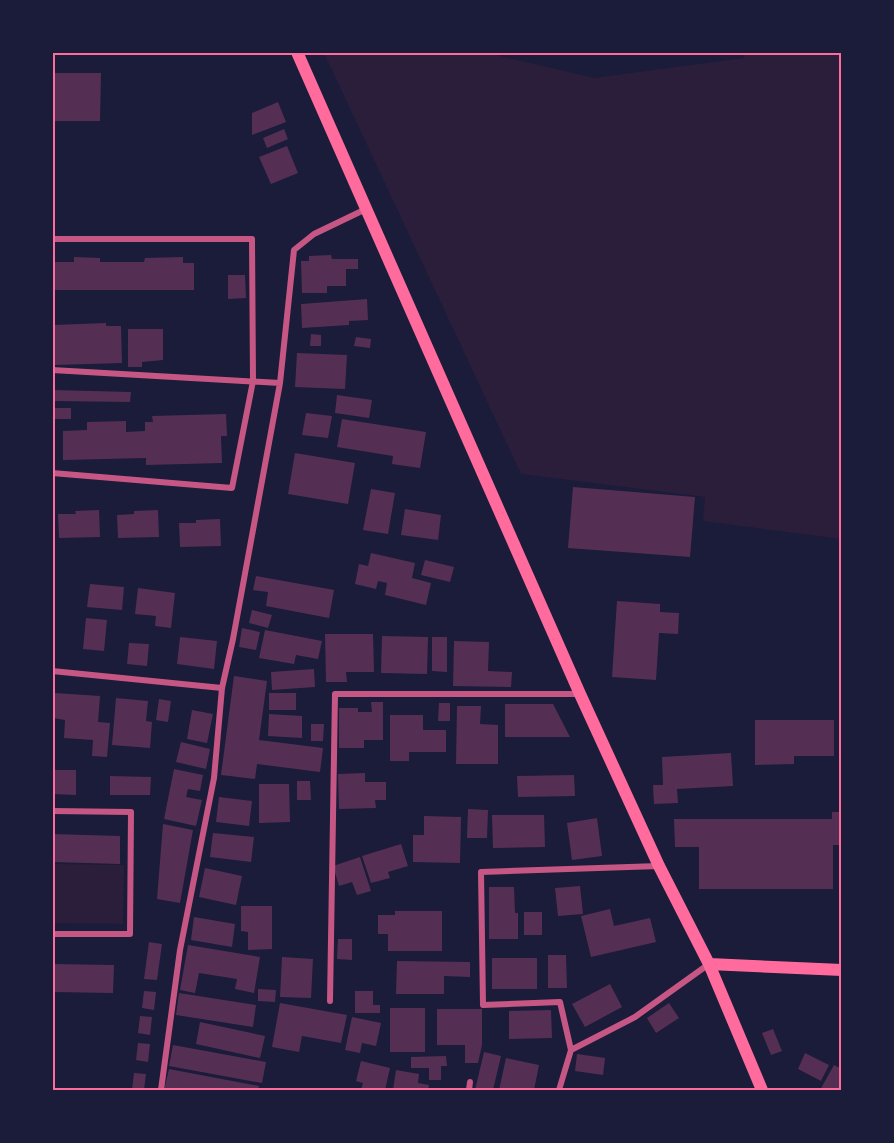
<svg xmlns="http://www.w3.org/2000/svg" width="894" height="1143" font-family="Commissioner,sans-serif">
<rect width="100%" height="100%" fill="#1b1b3a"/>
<path fill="#2a1e3b" d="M324 53H488L594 78 744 58 746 53H841V539L703 521 705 497 521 474Z
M53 864 124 865 123 924 53 923Z"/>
<path fill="#542f53" d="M55 73H101L100 121H55Z
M278 102 286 122 252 135V113Z
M284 129 288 139 267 148 263 138Z
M287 146 298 173 271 184 259 157Z
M331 255 332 259H358V269H346V286H327V293H302L301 261H309V256Z
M74 257 100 258V262H144L145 258 183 257V263H194V290H52V262H74Z
M228 275H245L246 298 228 299Z
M367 299 368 320 349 321V325L302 328 301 304Z
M106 323V326H121L122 363 55 365 54 325Z
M128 329H163V360L142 362V367H128Z
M311 334 321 335V346H310Z
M356 337 371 339 370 348 354 346Z
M297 353 347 355 345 389 295 387Z
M52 390 131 392 130 402 52 401Z
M337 395 372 400 369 418 335 413Z
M52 408H71V419H52Z
M306 413 332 416 328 438 302 435Z
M226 414 227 436H221L222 463 146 465V458L63 460V431L87 430V422L126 421V432L145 431V422H153L152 416Z
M342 419 426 432 420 468 392 464 393 456 337 447Z
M295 453 355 463 348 504 288 494Z
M573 487 695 497 690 557 568 548Z
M371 489 395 493 388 534 363 530Z
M405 509 441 515 438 540 401 535Z
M99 510 100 537 59 538 58 514H76L75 511Z
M158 510 159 537 118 538 117 515 134 514V511Z
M220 519 221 546 180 547 179 523H196V520Z
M371 553 415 563 412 578 431 583 426 605 385 595 387 583 378 581 376 589 355 584 359 564 368 566Z
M425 560 454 567 450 582 421 575Z
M256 576 334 590 329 618 266 606 268 592 253 590Z
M90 584 124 587 122 610 87 607Z
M138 588 175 593 171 628 155 626 156 616 135 614Z
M617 601 660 604V612L679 613 678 634 659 633 656 680 612 677Z
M252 610 272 615 268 628 249 623Z
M86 618 107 620 104 651 83 649Z
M242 628 260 632 256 650 239 647Z
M265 630 322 641 318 659 296 655 294 664 259 658Z
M325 634H373L374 672H346L347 682H326Z
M382 636 428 637 427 674 381 673Z
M180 637 217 641 214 669 177 664Z
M432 637H447V672L432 671Z
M454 641 489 642 488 671 512 672 511 687 453 686Z
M129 643 149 644 147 666 127 664Z
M314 669 315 687 272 690 271 672Z
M234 676 267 681 259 740 323 748 320 772 257 764 255 779 221 775Z
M55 693 100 696 98 722 110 723 107 757 92 756 93 740 64 738 65 720 53 718Z
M269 693H296V710H269Z
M116 698 148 701 146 721 152 722 150 748 112 745Z
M159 699 171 701 168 722 156 720Z
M371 702H383V740H364V748H339V708H358V712H372Z
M439 703H450V721H438Z
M505 704H553L570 737H505Z
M457 706H481L480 724 498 725V764H456Z
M192 710 213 714 207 743 187 739Z
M269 714 302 716V738L268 736Z
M390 715H423V730H446V752H409V761H390Z
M755 720H834V756H794V764L755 765Z
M311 724H324L323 741H311Z
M181 742 210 749 206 769 176 762Z
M731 753 733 786 677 789 678 803 654 804 653 785H663L662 757Z
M174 769 203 775 200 791 188 789 186 797 202 800 196 826 164 819Z
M52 770H76V795L52 794Z
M365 773V782H386V800H375L376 808 339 809 338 774Z
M574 775 575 796 518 797 517 776Z
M110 776 151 777 150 795H110Z
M297 781H310L311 800H297Z
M259 784H289L290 822 259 823Z
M219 797 252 801 249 826 216 822Z
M468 809 488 810 487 838H467Z
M832 812H842V845H833V889H699V847H675L674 819H832Z
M492 815H544L545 847 493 848Z
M424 816 461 817 460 863 413 862V835H424Z
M597 818 602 856 572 860 567 823Z
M163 824 193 830 180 903 157 899Z
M213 833 254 837 251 862 210 857Z
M52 834 120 836V864L52 862Z
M401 844 408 866 388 872 390 878 371 883 362 856Z
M360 857 371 891 357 895 352 882 339 886 333 866Z
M205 868 242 876 236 905 199 897Z
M580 886 583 914 558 916 555 888Z
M489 887H514L515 913H518V939H489Z
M241 906H272V949L248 950V932L241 931Z
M610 909 614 926 650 918 656 942 591 957 581 916Z
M395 911H442V951H388V934H378V915H395Z
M524 912H542V935H524Z
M194 917 235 924 232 947 191 940Z
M338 939H352V960L337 959Z
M149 942 162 944 157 980 144 979Z
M188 945 260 957 254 993 235 989 237 979 199 973 195 993 180 990Z
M548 955H566L567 988H548Z
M282 957 313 959 311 998 280 997Z
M492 958H537V989H492Z
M397 961 470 962V977L444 976V994H396Z
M52 964 114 965 113 993 52 992Z
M610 984 622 1007 585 1027 572 1004Z
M258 989 276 990 275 1002 258 1001Z
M144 991 156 992 154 1010 142 1008Z
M355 991H373V1005H380V1013H355Z
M179 993 256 1005 253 1027 176 1015Z
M280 1003 347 1015 341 1043 302 1036 299 1052 272 1047Z
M669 1003 679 1018 656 1033 647 1018Z
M390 1008H425V1052H390Z
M437 1009H482V1045L478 1063H465V1045H437Z
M551 1010 552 1038 509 1039V1011Z
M140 1016 152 1017 150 1035 138 1033Z
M352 1017 381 1023 376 1046 362 1043 360 1053 345 1050Z
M200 1022 265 1036 260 1058 196 1044Z
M773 1029 782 1051 771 1055 762 1033Z
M138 1043 150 1044 148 1062 136 1060Z
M173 1045 266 1062 262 1083 169 1066Z
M484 1052 501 1056 493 1090H475Z
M805 1053 829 1065 821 1081 798 1069Z
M577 1054 605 1058 603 1075 575 1071Z
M446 1056 447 1066H441V1080H429V1068H411V1057Z
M506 1058 539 1065 534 1090H499Z
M361 1061 390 1068 385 1090H361L363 1083 356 1081Z
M834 1065 842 1069V1090H820Z
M169 1069 259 1086 258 1090H164Z
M396 1070 419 1074 418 1083 429 1085 428 1090H393Z
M134 1073 146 1074 144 1090H132Z"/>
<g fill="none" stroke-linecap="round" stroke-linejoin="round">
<path stroke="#c65784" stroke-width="6" d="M52 239H252L253 381 232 488 52 473
M52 370 280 383
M52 671 222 688
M52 811 131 812 130 934H52
M330 1001 335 694H580
M571 1050 560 1002 483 1005 481 872 659 866
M161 1090 180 950 214 778 222 688 233 639 280 383 294 250 314 234 366 209
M469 1090 470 1082
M559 1090 571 1050 635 1017 709 964"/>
<path stroke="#ff6b9d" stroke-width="12" d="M297 52 580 694 659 866 709 964 762 1090
M709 964 842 970"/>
</g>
<rect width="894" height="1143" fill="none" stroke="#1b1b3a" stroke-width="108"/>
<rect x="54" y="54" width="786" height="1035" fill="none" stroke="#ff6b9d" stroke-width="2"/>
</svg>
